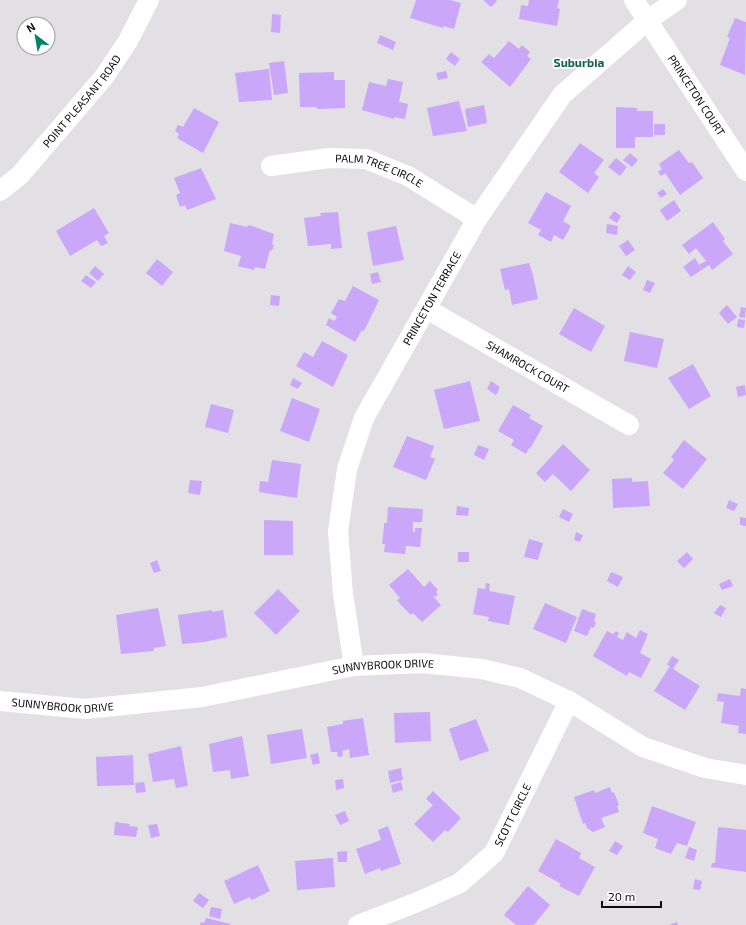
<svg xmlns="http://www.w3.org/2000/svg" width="746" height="925" font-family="'Exo 2',sans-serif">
<rect width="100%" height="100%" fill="#e2e0e5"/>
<path fill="#caa7f8" d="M416 0H450L461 3 454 29 444 26 443 28 410 18Z
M483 0H496L497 1 491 7Z
M529 0H559L557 8 560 9 557 26 519 19 521 5 528 6Z
M272 14 281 15 280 33 271 32Z
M735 18 746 22 745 75 720 65 730 38 727 37Z
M380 35 396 42 393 50 377 43Z
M509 41 519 49 522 45 530 52 527 56 531 59 510 87 481 62 489 54 494 58Z
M451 52 460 59 455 66 446 59Z
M284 61 288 93 274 95 269 63Z
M269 69 272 100 239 102 235 73Z
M446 71 448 78 438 80 436 73Z
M334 72V80H345V108L321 109H317V107H300L299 73Z
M388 79 403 82 399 102 408 104 405 119 394 117V119L362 110 369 82 386 86Z
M459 101 467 131 433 136 427 108Z
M484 105 487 123 468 127 465 109Z
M616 107 637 108V111H653V137H635V148H616Z
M194 108 219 122 203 153 177 138 179 134 175 131 178 125 183 127Z
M654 124H665V135H654Z
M580 143 604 160 594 173 599 177 588 193 559 172Z
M679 150 689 163 692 162 703 178 680 195 665 173 661 176 658 172 662 169 659 164Z
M630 153 638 160 632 167 623 160Z
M616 158 627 167 620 176 608 167Z
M201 168 216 199 187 210 185 205 180 207 176 195 180 193 174 178Z
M663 189 667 194 661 198 657 193Z
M546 192 571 206 563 221 571 226 563 240 554 235 551 242 538 235 541 230 528 223Z
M674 200 681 211 667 221 660 210Z
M94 208 109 233 104 236 108 243 101 246 97 240 70 256 56 231Z
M614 211 621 216 617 223 609 218Z
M338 212 342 248 331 249V244L308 246 304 218 321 216 320 213Z
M713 222 725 239 723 241 733 254 712 270 709 265 691 277 683 267 695 258 699 265 706 261 696 248 689 254 682 245Z
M230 223 247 227 249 225 274 234 272 244 274 245 272 251 270 250 265 269 255 267 254 270 238 266 241 256 224 251Z
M607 224 618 226 617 235 606 233Z
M396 226 404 260 373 266 367 232Z
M628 240 635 250 626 256 619 246Z
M157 259 173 272 162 286 146 273Z
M529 263 533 275 538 299 512 305 509 289 505 290 500 269Z
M95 266 104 274 98 281 89 273Z
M628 266 636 272 630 280 622 275Z
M378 272 381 282 372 284 370 274Z
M86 275 96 282 91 288 81 281Z
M647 280 655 283 650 293 643 290Z
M353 286 379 300 364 331 362 330 355 342 326 325 329 318 334 321 337 317 331 313 339 299 345 301Z
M271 295 280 296 279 306 270 305Z
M727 305 737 317 728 324 719 313Z
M741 307 746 308 745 318 739 317Z
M574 308 605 326 591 352 559 334Z
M738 319 745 320 744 328 737 327Z
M630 332 664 339 657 368 624 361Z
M322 341 348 355 333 387 296 366 304 352 313 357Z
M693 364 711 396 689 409 668 378Z
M293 378 302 383 298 389 290 385Z
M470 381 480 421 444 429 434 390Z
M491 381 500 387 496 395 487 389Z
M745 385 746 395 738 397 736 387Z
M292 398 320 409 309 442 280 431Z
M211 404 234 410 228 433 205 427Z
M513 405 531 415 529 418 543 426 530 449 529 448 526 454 511 445 514 440 498 431Z
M407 436 434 446 430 457 435 459 426 480 393 467Z
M684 440 707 459 683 489 663 473 674 460 671 457Z
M563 444 590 470 571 491 553 474 545 482 536 473Z
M478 445 489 449 484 460 474 455Z
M272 460 301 464 297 498 259 492 260 481 268 482Z
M632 478V482L648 481 650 506 613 508 612 479Z
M190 480 202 481 200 495 188 493Z
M729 500 738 504 734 511 726 508Z
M457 506 469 508 468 516 456 515Z
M388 507 423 509 422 522H413V532H415V528H422L420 547 406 546 405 554 384 552 385 544H382L384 527V523H387Z
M563 509 573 514 569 522 559 517Z
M740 517 746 518V526L740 525Z
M264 520 293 521V555H264Z
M576 532 583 535 580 542 574 540Z
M529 539 543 543 538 560 524 557Z
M458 552H469V562H458Z
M687 552 693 559 684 568 677 561Z
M157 560 161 571 154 573 150 563Z
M408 569 424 587 430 581 438 590 436 592 438 594 435 597 432 595 441 605 422 622 413 613 411 615 401 605 397 600 400 598 389 585Z
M611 572 623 577 618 587 607 581Z
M730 579 733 586 722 590 719 584Z
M486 583 490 584 489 591 515 596 509 625 488 621 489 617 473 614 478 588 485 589Z
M278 589 300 611 276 635 254 613Z
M545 603 577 617 566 643 533 629Z
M720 605 726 608 721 617 714 613Z
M158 608 166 646 154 648V651L121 654 116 615Z
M582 609 596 614 594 621 596 622 594 628 591 627 587 636 574 631Z
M212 610V612L223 610 227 637 204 642 182 644 178 615Z
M640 630 648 634 640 653 651 659 641 678 629 672 627 676 593 656 607 631 613 634 616 631 619 633 617 637 623 640 627 632 636 638Z
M672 656 679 660 673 669 700 686 685 710 654 691 670 666 667 665Z
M741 688 746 689V734L738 733 739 726 721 723 724 702 717 701 718 693 740 696Z
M430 712 431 741 395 743 394 713Z
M363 718 369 755 350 758 349 749 342 751 343 756 338 757 337 752H331L327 727 343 724V721Z
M476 719 489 751 460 761 449 729Z
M302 729 307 758 271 764 267 735Z
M242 736 249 776 231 779 230 770 213 772 209 744Z
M181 746 188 786 176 788 174 779 153 782 148 754Z
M318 753 320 763 313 765 310 755Z
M133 755 134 785 97 786 96 757Z
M401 768 403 780 390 783 388 771Z
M343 779 344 788 336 790 335 780Z
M144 782 146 792 136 793 135 783Z
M401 782 403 790 393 793 391 785Z
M610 787 612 793 614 792 619 805 617 806 619 812 601 818 605 827 593 832 587 828 585 823 583 824 574 797 594 790 595 793Z
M433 791 461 818 448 832 445 830 433 842 414 824 433 805 426 799Z
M652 806 696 822 687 846 677 843 671 854 655 848 658 839 643 833Z
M345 811 349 821 340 825 335 815Z
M115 822 130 824 129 826 138 827 136 837 114 835Z
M157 824 160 836 151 838 148 825Z
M388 826 401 864 381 871 380 868 365 874 356 849 381 840 378 830Z
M718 827 746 830V872L711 867 712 863H715Z
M556 839 581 853 579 858 595 867 579 896 559 886 561 884 538 871Z
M615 841 623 846 617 855 609 851Z
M689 847 697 850 694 861 685 858Z
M347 851V862H338L337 852Z
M333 858 335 887 297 890 295 861Z
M258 865 270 891 254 899 251 900 250 897 234 904 224 881Z
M695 879 702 881 700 890 693 889Z
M528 886 550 905 534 925H516L504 915Z
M199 893 209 900 203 908 193 901Z
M211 907 222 909 220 919 209 916Z
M206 918 231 924 230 925H200L201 922 204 923Z
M677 922 678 925H669Z"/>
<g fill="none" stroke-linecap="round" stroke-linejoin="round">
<g stroke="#fff" stroke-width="20">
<path id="s1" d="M634 0 746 171"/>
<path id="s2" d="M271 166 329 158 366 159 408 176 477 219"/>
<path id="s3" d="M0 191 20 175 104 77 128 41 149 0"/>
<path id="s4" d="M427 309 629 425"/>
<path id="s5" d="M354 666 343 594 338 531 347 469 364 418 477 219 562 95 648 20 677 0"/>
<path id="s6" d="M0 701 85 709 202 697 354 666 422 663 482 669 520 678 569 701 643 747 705 768 746 775"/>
<path id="s7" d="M358 925 420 901 460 883 494 853 569 701"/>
</g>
</g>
<g text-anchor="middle" stroke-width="3.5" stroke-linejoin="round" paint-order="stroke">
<g font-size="11" fill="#0c0b0c" stroke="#fff">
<text dy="4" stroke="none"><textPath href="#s1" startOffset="114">PRINCETON COURT</textPath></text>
<text dy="4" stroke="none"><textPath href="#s3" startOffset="122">POINT PLEASANT ROAD</textPath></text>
<text dy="4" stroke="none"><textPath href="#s2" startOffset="111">PALM TREE CIRCLE</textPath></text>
<text dy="4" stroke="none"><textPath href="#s5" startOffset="390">PRINCETON TERRACE</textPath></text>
<text dy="4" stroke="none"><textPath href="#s4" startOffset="116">SHAMROCK COURT</textPath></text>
<text dy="4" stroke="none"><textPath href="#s6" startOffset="387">SUNNYBROOK DRIVE</textPath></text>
<text dy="4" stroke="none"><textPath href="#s6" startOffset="63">SUNNYBROOK DRIVE</textPath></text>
<text dy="4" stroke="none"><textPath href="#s7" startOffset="198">SCOTT CIRCLE</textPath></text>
</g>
<g font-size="12" font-weight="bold" fill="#13614c" stroke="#fff">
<text x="579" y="67">Suburbia</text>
</g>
</g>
<g transform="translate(36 36) rotate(329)"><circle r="19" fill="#ffffff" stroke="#9e9d9e"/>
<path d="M0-3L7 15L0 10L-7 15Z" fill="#008365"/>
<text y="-6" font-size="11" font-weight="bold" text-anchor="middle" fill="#0c0b0c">N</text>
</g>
<path d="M602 901v6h59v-6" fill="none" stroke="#0c0b0c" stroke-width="2"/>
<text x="608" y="901" font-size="12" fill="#0c0b0c" stroke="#ffffff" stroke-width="3" paint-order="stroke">20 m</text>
</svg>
